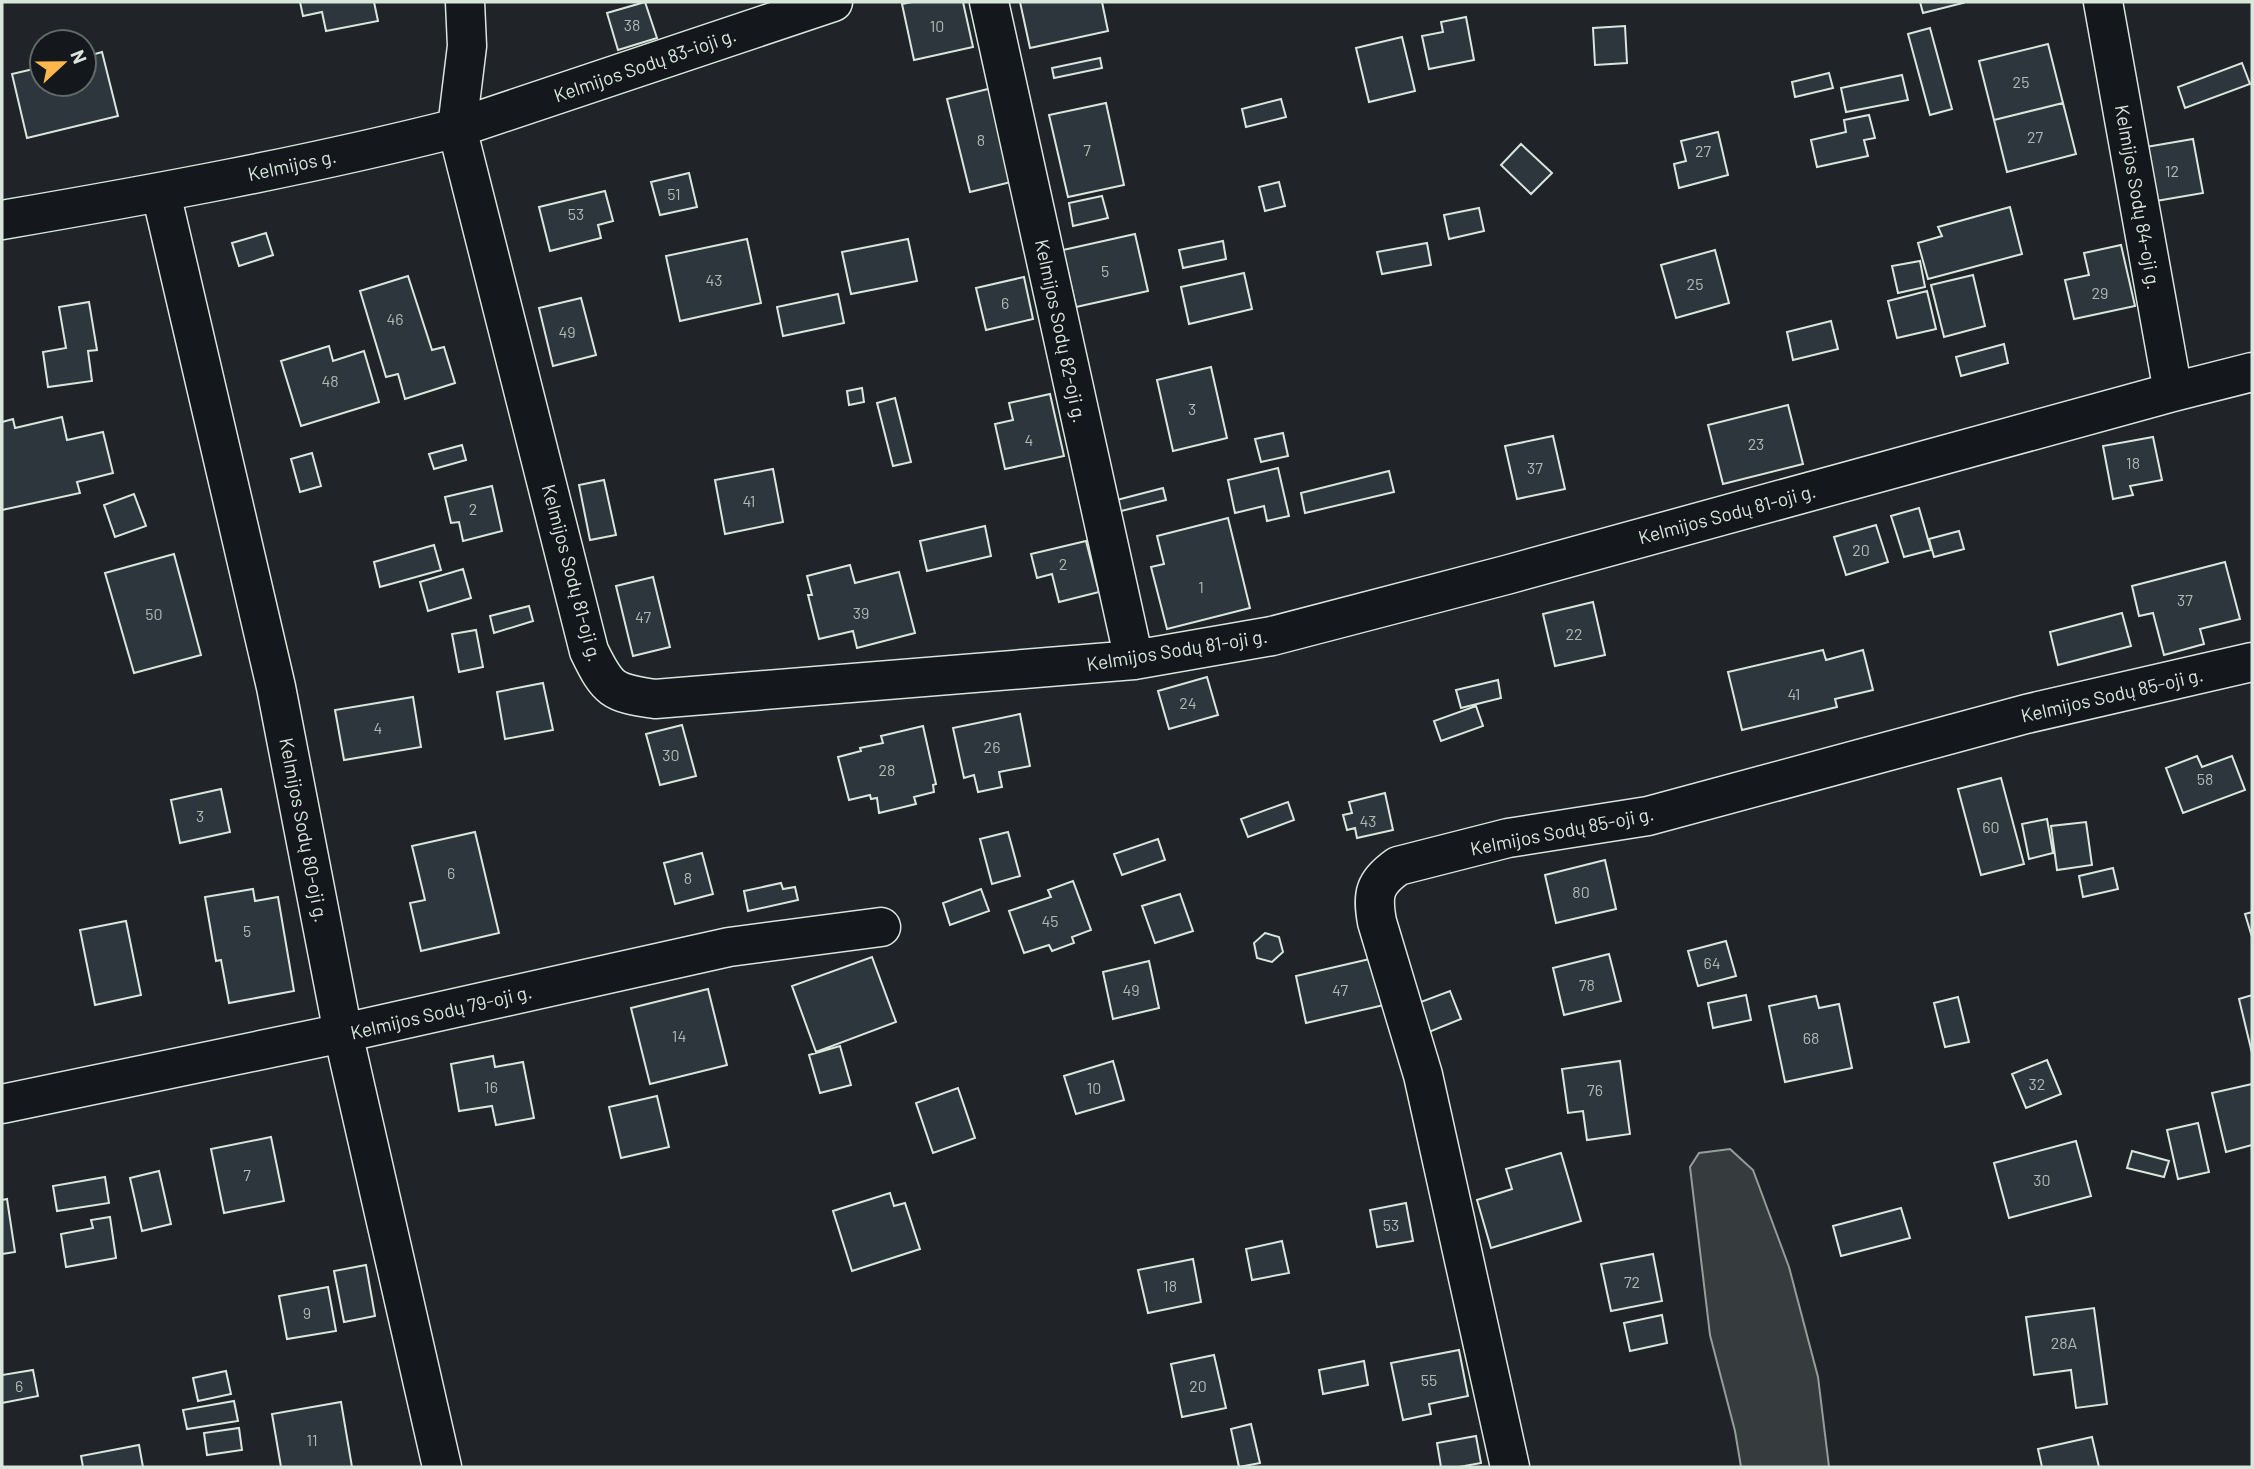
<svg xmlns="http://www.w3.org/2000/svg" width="2254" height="1469" font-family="Barlow,sans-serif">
<rect width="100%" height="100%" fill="#14181c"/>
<path fill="#202428" stroke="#939e99" stroke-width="2" fill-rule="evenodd" d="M2 2H2252V1467H2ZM42 42H84V84H42Z"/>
<path fill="#363b3e" stroke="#939e99" stroke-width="2" d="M1730 1149 1753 1170 1789 1267 1818 1377 1829 1467H1741L1735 1431 1710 1335 1690 1167 1699 1153Z"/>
<path fill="#2c363c" stroke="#d8e6dc" stroke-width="2" d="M300 2H374L378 21 326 31 322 12 303 16Z
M645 2 657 38 618 50 607 13Z
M912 2H963L973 47 914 60 902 4Z
M1020 2H1102L1108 31 1030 48Z
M1920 2H1962L1963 3 1923 13Z
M1466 17 1474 60 1429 69 1422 36 1443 32 1441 22Z
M1625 26 1627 63 1595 65 1593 28Z
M1930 28 1952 109 1930 115 1908 34Z
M1402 37 1415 91 1369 102 1356 48Z
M2048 44 2063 103 1994 120 1979 61Z
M102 52 118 116 27 138 12 74 42 67V84H84V57Z
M1100 58 1102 68 1054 78 1052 68Z
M2242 63 2250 84 2185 108 2178 87Z
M1829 73 1833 88 1795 97 1792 82Z
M1902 75 1908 100 1846 112 1841 88Z
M992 88 1015 181 970 192 947 99Z
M1281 99 1286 117 1246 127 1242 109Z
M1106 103 1124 185 1068 197 1049 115Z
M2063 103 2076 154 2007 172 1994 120Z
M1869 115 1875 138 1864 140 1868 156 1817 167 1811 140 1846 132 1844 120Z
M1718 132 1728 175 1679 188 1674 164 1686 161 1681 141Z
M2193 139 2203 193 2150 202 2140 148Z
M1521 144 1552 173 1531 194 1501 165Z
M689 173 697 207 660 215 651 182Z
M1279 182 1285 206 1265 211 1259 187Z
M605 191 613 221 598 225 601 238 550 251 539 207Z
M1102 196 1108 218 1073 226 1069 203Z
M2010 207 2022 254 1928 279 1918 243 1942 236 1938 227Z
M1479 208 1484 231 1449 239 1444 215Z
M266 233 273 255 239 266 232 243Z
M1135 234 1148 291 1076 307 1063 250Z
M747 239 761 303 680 321 666 256Z
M908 239 917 281 851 294 842 252Z
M1223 241 1226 259 1183 268 1179 250Z
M1427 243 1431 265 1382 274 1377 252Z
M2121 245 2135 306 2074 319 2065 280 2089 275 2084 253Z
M1715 250 1729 303 1676 318 1661 265Z
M1920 261 1925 287 1898 293 1892 266Z
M1244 273 1252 309 1189 324 1181 287Z
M1973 275 1985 326 1944 337 1931 285Z
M408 276 432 350 444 347 455 383 405 399 398 374 386 377 360 291Z
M1024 277 1033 319 986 330 976 288Z
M1927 291 1936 329 1897 338 1888 301Z
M838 294 844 323 783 336 777 307Z
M581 298 596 355 553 366 539 308Z
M89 302 97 350 88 351 92 381 48 387 43 352 66 348 59 307Z
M1831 321 1838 349 1793 360 1787 332Z
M2004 344 2008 363 1961 376 1956 357Z
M329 346 333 361 364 351 379 402 301 426 281 361Z
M1211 367 1227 438 1173 451 1157 380Z
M862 388 864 402 849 405 847 391Z
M1050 394 1064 456 1005 469 995 424 1013 420 1009 403Z
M895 398 911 462 893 466 877 403Z
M1788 405 1803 464 1723 484 1708 425Z
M62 417 67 440 103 432 113 473 77 482 80 493 2 510V422L13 419 15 428Z
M1283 433 1288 456 1261 462 1255 439Z
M1553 436 1565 489 1517 499 1505 446Z
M2153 437 2162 480 2130 486 2133 495 2113 499 2103 446Z
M462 445 466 460 434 469 429 454Z
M312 453 321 486 300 492 291 459Z
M1278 468 1289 516 1267 521 1264 506 1235 513 1228 480Z
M773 469 783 522 725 534 715 480Z
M1389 471 1394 492 1305 513 1301 493Z
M604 480 616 535 590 540 579 485Z
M492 486 502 531 463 541 459 522 451 523 445 497Z
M1163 488 1166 500 1117 512 1113 501Z
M134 494 146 526 115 537 104 505Z
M1919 508 1931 550 1904 557 1891 516Z
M1228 518 1250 608 1167 629 1151 567 1164 564 1157 536Z
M1876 525 1888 562 1846 575 1834 537Z
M985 526 991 556 927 571 920 541Z
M1959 531 1964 549 1934 557 1929 539Z
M1086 541 1099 592 1059 602 1052 574 1037 578 1031 554Z
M434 545 441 570 380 587 374 562Z
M174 554 201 655 134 673 105 573Z
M2225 562 2240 619 2200 629 2204 644 2164 655 2153 613 2139 616 2132 586Z
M850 565 855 583 899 572 915 633 857 648 853 631 819 639 808 595H812L807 576Z
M463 569 471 598 428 611 420 582Z
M653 577 670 647 633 656 616 586Z
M1593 602 1605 655 1555 666 1543 614Z
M529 606 533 621 494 633 490 616Z
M2122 613 2131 646 2058 665 2050 632Z
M476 630 483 667 459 672 452 634Z
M1823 650 1826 660 1863 650 1873 690 1835 699 1837 707 1742 730 1728 672Z
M1207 677 1218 715 1169 729 1158 691Z
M1498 680 1501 698 1461 708 1456 690Z
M543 683 553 730 505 739 497 692Z
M413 697 421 747 344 760 335 710Z
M1476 706 1483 726 1441 741 1434 721Z
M1020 714 1030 766 999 772 1002 787 978 792 974 775 964 778 953 728Z
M682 725 696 776 660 785 646 734Z
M923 726 936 784 933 785 934 792 914 797 916 804 879 813 877 798 871 799 870 795 849 800 838 757 861 751 860 748 883 743 881 736Z
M2197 756 2202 767 2232 756 2245 790 2183 813 2166 768Z
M2001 778 2024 864 1981 875 1958 789Z
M221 789 230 832 180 843 171 800Z
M1385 793 1393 830 1357 838 1355 828 1347 830 1343 815 1352 813 1349 802Z
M1288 802 1294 820 1248 837 1241 819Z
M2047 819 2053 853 2029 859 2022 824Z
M2086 822 2092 865 2057 870 2051 826Z
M475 832 499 933 421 951 410 903 425 900 412 846Z
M1008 832 1020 876 992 884 980 839Z
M1158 839 1165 860 1122 875 1114 854Z
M702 853 713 894 675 904 664 863Z
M1605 860 1616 909 1556 923 1545 875Z
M2113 868 2118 889 2083 897 2079 876Z
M1073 881 1091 930 1072 937 1074 943 1052 951 1049 945 1024 953 1009 911 1051 897 1048 890Z
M781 883 783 889 795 887 798 900 748 911 744 891Z
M253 889 255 901 278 897 294 991 229 1003 221 960 216 961 205 897Z
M981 889 989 911 950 925 943 903Z
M1180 894 1193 931 1155 943 1142 906Z
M2252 912V937L2245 914Z
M126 921 141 995 95 1005 80 930Z
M1265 933 1279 937 1283 952 1272 962 1257 958 1254 943Z
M1726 941 1736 976 1698 986 1688 951Z
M1609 954 1621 1001 1564 1015 1553 968Z
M872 957 896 1022 816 1052 792 986Z
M1374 958 1384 1005 1306 1023 1296 976Z
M1149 961 1159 1008 1113 1019 1103 972Z
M708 989 727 1065 650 1084 631 1008Z
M1450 991 1461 1019 1429 1032 1418 1003Z
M1746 995 1751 1020 1713 1028 1708 1003Z
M2252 995V1053L2239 999Z
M1816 996 1819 1008 1839 1004 1852 1068 1785 1082 1769 1006Z
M1958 997 1969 1042 1945 1047 1934 1003Z
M840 1046 851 1085 820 1093 809 1055Z
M493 1056 495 1067 523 1062 534 1118 496 1125 492 1106 459 1111 451 1064Z
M2047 1060 2061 1094 2026 1108 2012 1074Z
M1113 1061 1124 1100 1076 1114 1064 1076Z
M1620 1061 1630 1134 1587 1140 1583 1111 1568 1113 1562 1069Z
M2252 1084V1145L2226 1152 2212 1093Z
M958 1088 975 1138 933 1153 916 1103Z
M657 1096 669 1147 621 1158 609 1107Z
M2198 1123 2209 1172 2178 1179 2167 1130Z
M271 1137 284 1201 224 1213 211 1149Z
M2076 1141 2091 1196 2009 1218 1994 1163Z
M2132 1151 2169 1161 2164 1177 2127 1168Z
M1561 1153 1581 1221 1491 1248 1477 1200 1512 1189 1506 1169Z
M159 1171 171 1224 142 1231 130 1178Z
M105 1177 109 1203 57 1211 53 1186Z
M890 1193 894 1206 905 1203 920 1249 852 1271 833 1211Z
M7 1199 15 1252 2 1254V1200Z
M1406 1203 1413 1241 1377 1247 1370 1210Z
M1901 1208 1910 1238 1841 1256 1833 1226Z
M110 1217 116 1258 66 1267 61 1234 93 1228 91 1220Z
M1282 1241 1289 1273 1252 1280 1246 1249Z
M1653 1254 1662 1301 1611 1311 1601 1264Z
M1193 1259 1201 1302 1148 1313 1138 1270Z
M366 1265 375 1316 344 1322 334 1271Z
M328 1287 336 1331 287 1339 279 1296Z
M2094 1308 2107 1404 2076 1408 2071 1370 2034 1375 2026 1317Z
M1662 1315 1667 1343 1630 1351 1624 1323Z
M1459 1350 1468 1396 1429 1404 1431 1414 1403 1420 1391 1363Z
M1214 1355 1226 1408 1182 1417 1171 1364Z
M1364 1361 1368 1385 1323 1394 1319 1370Z
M33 1370 38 1396 2 1403V1375Z
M226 1371 231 1394 198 1401 193 1378Z
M234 1401 238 1421 187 1429 183 1410Z
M341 1402 352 1467H281L272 1414Z
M1251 1424 1260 1463 1239 1467 1231 1429Z
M239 1428 242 1450 207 1455 204 1433Z
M1476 1436 1481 1463 1459 1467H1441L1437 1443Z
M2092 1437 2099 1467H2042L2038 1449Z
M139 1445 143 1467H83L81 1456Z"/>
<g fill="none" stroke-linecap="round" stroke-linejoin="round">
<g stroke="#d8e6dc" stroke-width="41">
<path id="minor" d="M833 2 457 128 589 651C608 690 612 693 655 699L1134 660 1272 636 1506 575 2173 392 2252 372
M989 2 1134 660
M2103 2 2173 392
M161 193 276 687 343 1033 442 1467
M2 220C154 194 307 166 457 128L467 46 465 2
M2 1104 343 1033 729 947 881 927
M1510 1467 1423 1075 1377 922C1372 894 1374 883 1398 866L1508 838 1648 816 2026 714 2252 662"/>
</g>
<use href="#minor" stroke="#14181c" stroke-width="38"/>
</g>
<g text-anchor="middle" stroke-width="5" stroke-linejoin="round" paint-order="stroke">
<g font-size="16" fill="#adbab4">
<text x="632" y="31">38</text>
<text x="937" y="32">10</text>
<text x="2021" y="88">25</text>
<text x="2035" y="143">27</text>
<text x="981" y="146">8</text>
<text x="1087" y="156">7</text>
<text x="1703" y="157">27</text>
<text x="2172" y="177">12</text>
<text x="674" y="200">51</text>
<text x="576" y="220">53</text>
<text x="1105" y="277">5</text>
<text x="714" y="286">43</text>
<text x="1695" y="290">25</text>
<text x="2100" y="299">29</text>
<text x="1005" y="309">6</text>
<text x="395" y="325">46</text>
<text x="567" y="338">49</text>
<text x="330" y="387">48</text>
<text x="1192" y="415">3</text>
<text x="1029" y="446">4</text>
<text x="1756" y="450">23</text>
<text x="2133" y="469">18</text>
<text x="1535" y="474">37</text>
<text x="749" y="507">41</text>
<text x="473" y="515">2</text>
<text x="1861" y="556">20</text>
<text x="1063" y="570">2</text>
<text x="1201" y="593">1</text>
<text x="2185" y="606">37</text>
<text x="861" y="619">39</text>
<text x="154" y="620">50</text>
<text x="643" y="623">47</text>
<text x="1574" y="640">22</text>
<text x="1794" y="700">41</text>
<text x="1188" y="709">24</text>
<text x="378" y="734">4</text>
<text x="992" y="753">26</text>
<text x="671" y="761">30</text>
<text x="887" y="776">28</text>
<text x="2205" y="785">58</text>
<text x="200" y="822">3</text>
<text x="1368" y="827">43</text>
<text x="1991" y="833">60</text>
<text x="451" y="879">6</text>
<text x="688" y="884">8</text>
<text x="1581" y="898">80</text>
<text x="1050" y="927">45</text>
<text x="247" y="937">5</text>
<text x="1712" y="969">64</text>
<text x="1587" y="991">78</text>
<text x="1131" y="996">49</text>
<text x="1340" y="996">47</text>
<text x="679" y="1042">14</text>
<text x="1811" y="1044">68</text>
<text x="2037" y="1090">32</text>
<text x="491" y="1093">16</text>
<text x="1094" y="1094">10</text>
<text x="1595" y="1096">76</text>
<text x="247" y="1181">7</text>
<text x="2042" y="1186">30</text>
<text x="1391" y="1231">53</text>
<text x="1632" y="1288">72</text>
<text x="1170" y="1292">18</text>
<text x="307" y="1319">9</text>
<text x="2064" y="1349">28A</text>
<text x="1429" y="1386">55</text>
<text x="19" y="1392">6</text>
<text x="1198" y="1392">20</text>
<text x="312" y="1446">11</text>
</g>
<g font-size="19" fill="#d8e6dc" stroke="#14181c">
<text transform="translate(645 65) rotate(-19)" y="7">Kelmijos Sodų 83-ioji g.</text>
<text transform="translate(292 165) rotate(-12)" y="7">Kelmijos g.</text>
<text transform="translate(2138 197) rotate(80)" y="7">Kelmijos Sodų 84-oji g.</text>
<text transform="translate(1061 331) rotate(78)" y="7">Kelmijos Sodų 82-oji g.</text>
<text transform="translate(1727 514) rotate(-15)" y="7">Kelmijos Sodų 81-oji g.</text>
<text transform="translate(572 573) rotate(75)" y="7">Kelmijos Sodų 81-oji g.</text>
<text transform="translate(1177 650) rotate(-9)" y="7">Kelmijos Sodų 81-oji g.</text>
<text transform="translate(2112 695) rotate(-13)" y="7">Kelmijos Sodų 85-oji g.</text>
<text transform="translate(304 830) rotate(79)" y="7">Kelmijos Sodų 80-oji g.</text>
<text transform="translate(1562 831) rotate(-11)" y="7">Kelmijos Sodų 85-oji g.</text>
<text transform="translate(441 1012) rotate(-13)" y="7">Kelmijos Sodų 79-oji g.</text>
</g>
</g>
<rect width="2254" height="1469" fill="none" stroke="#d8e6dc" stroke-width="7"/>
<g transform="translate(63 63) rotate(68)"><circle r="33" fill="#14181c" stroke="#626a69" stroke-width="2"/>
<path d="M0-5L12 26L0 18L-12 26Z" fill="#ffb74d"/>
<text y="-10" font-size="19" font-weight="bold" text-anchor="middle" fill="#d8e6dc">N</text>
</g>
</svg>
